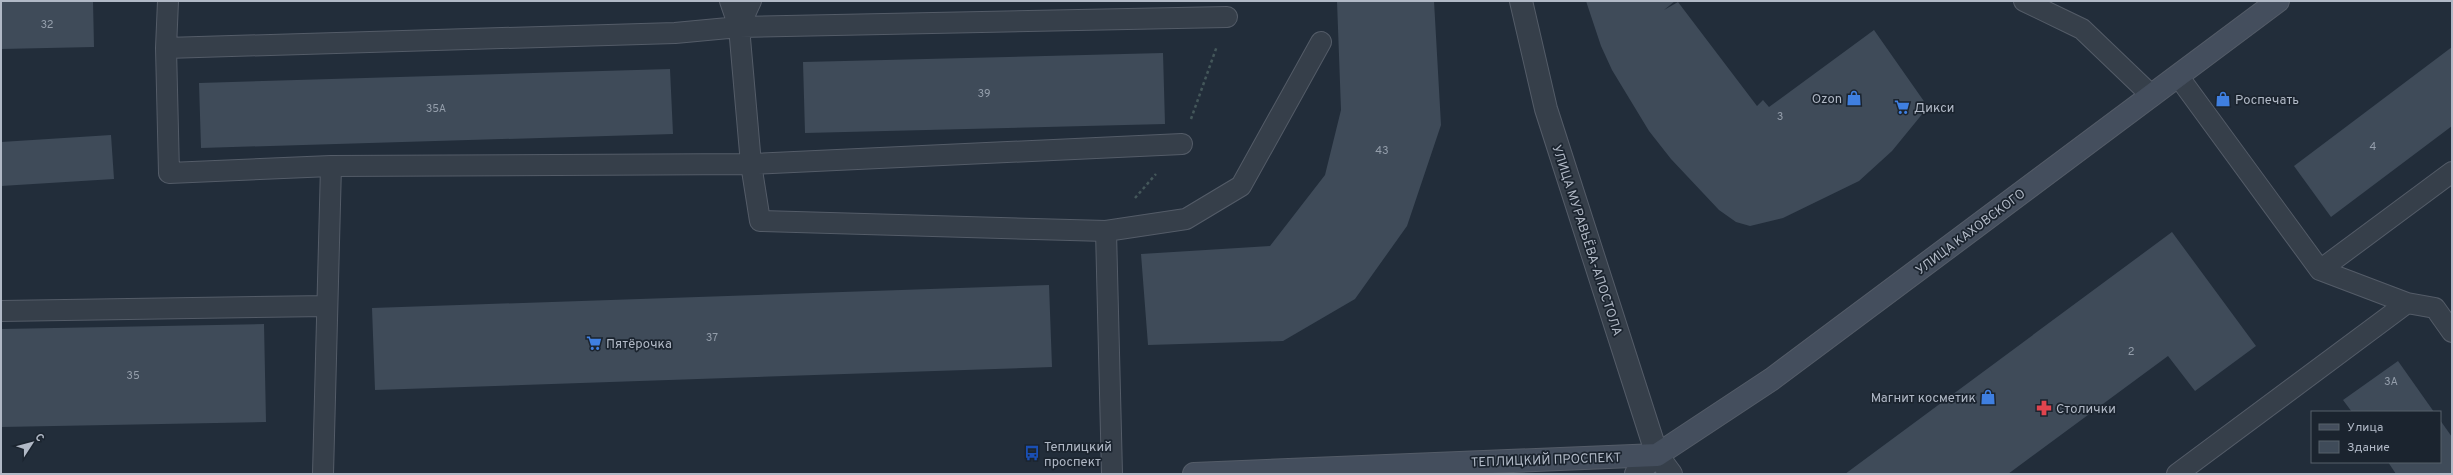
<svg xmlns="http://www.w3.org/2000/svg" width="2453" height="475" font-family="Overpass,sans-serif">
<rect width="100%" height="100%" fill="#222d3a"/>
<path fill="#3f4b59" d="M1 1H93L94 47 1 49Z
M1337 1H1434L1441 125 1407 226 1355 299 1283 341 1148 345 1141 254 1270 246 1325 175 1341 110Z
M1586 1H1675L1664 10 1678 2 1757 106 1763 100 1769 107 1874 30 1928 107 1892 151 1859 181 1783 218 1750 226 1736 222 1719 210 1671 159 1649 131 1612 70 1601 46Z
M2452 47V126L2331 217 2294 166Z
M1163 53 1165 124 805 133 803 62Z
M670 69 673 134 201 148 199 83Z
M111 135 114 179 1 186V142Z
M2172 232 2256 346 2195 391 2168 356 2008 474H1845Z
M1049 285 1052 367 375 390 372 308Z
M264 324 266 422 1 427V329Z
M2398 361 2434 412H2352L2343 400Z
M2440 420 2452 437V474H2396L2388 462H2440Z"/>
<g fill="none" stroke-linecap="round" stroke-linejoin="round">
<g stroke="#545c68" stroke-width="22">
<path id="service" d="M2024 1 2082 29 2152 96
M739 27 751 1
M166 48 168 1
M1182 144 751 164 760 221 1106 231 1186 219 1241 186 1321 42
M331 166 169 173 166 48 675 33 739 27 1227 17
M1106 231 1112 474
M2320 270 2452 172
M2407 303 2435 308 2452 332
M1 311 327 306
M323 474 331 166 751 164 739 27 730 1
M2177 474 2407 303 2320 270 2178 76"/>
</g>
<g stroke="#545c68" stroke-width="24">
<path id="minor" d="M1521 1 1546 109 1657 455 1671 474
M1636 474 1657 455"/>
</g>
<g stroke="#545c68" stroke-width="24">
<path id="secondary" d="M1194 474 1657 455 1772 379 2278 1"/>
</g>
<path stroke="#44575a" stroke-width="2.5" stroke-dasharray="3 3" stroke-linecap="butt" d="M1191 119 1217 46
M1135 198 1156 174"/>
<use href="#service" stroke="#363f4a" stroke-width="20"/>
<use href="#minor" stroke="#363f4a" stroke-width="22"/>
<use href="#secondary" stroke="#444e5d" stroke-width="22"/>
</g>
<defs>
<g id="shop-bare" transform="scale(1.2)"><path d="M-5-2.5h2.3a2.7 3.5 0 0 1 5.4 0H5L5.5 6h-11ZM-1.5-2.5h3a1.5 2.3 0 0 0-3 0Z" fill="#3f7fe0" stroke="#1b242f" stroke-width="2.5" paint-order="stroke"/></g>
<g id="supermarket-bare" transform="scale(1.2)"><path d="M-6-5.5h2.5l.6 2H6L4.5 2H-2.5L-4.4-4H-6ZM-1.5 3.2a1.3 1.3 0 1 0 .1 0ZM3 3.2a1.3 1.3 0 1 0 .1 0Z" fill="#3f7fe0" stroke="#1b242f" stroke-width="2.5" paint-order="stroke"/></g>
<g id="pharmacy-bare" transform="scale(1.2)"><path d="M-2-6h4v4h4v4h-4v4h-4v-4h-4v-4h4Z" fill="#e0444e" stroke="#1b242f" stroke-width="2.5" paint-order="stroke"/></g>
<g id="bus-bare" transform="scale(1.2)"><path d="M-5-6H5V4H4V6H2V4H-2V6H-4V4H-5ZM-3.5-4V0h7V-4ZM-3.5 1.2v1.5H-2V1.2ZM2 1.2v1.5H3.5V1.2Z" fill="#1a4fb4" stroke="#1b242f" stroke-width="2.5" paint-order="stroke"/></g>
</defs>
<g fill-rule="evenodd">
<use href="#shop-bare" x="1854" y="98"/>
<use href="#shop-bare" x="2223" y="99"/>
<use href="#supermarket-bare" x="1902" y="107"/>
<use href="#supermarket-bare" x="594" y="343"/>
<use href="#shop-bare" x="1988" y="397"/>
<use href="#pharmacy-bare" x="2044" y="408"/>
<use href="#bus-bare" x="1032" y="453"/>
</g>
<g text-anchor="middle" stroke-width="3.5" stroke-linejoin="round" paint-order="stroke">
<g font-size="11" fill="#949eab">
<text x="47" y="28">32</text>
<text x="984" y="97">39</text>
<text x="436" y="112">35А</text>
<text x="1780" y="120">3</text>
<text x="2373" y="150">4</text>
<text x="1382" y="154">43</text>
<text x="712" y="341">37</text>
<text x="2131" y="355">2</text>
<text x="133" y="379">35</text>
<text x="2391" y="385">3А</text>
</g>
<g font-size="13" fill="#b1b9c6" stroke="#1b242f" text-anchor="start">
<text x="1842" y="103" text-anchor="end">Ozon</text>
<text x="2235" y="104">Роспечать</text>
<text x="1914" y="112">Дикси</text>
<text x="606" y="348">Пятёрочка</text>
<text x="1976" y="402" text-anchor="end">Магнит косметик</text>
<text x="2056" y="413">Столички</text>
<text x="1044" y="451">Теплицкий<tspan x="1044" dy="15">проспект</tspan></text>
</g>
<g font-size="13" fill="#b1b9c6" stroke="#1b242f">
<text transform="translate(1970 231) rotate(-37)" y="5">УЛИЦА КАХОВСКОГО</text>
<text transform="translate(1588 240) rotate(72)" y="5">УЛИЦА МУРАВЬЁВА-АПОСТОЛА</text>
<text transform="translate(1546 459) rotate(-2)" y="5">ТЕПЛИЦКИЙ ПРОСПЕКТ</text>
</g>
</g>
<rect width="2453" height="475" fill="none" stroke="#b1b9c6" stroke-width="4"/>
<rect x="2311" y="411" width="130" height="52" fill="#1b242f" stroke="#57606b"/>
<rect x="2319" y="424" width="20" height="6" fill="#444e5d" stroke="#57606b"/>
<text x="2347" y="431" font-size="12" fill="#b1b9c6">Улица</text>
<rect x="2319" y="441" width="20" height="12" fill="#3f4b59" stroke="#57606b"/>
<text x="2347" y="451" font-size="12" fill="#b1b9c6">Здание</text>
<g transform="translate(32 443) rotate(54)" stroke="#1b242f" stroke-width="3" paint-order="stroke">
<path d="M0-3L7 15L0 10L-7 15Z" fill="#b1b9c6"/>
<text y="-6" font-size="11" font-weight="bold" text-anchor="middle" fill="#b1b9c6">С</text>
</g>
</svg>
